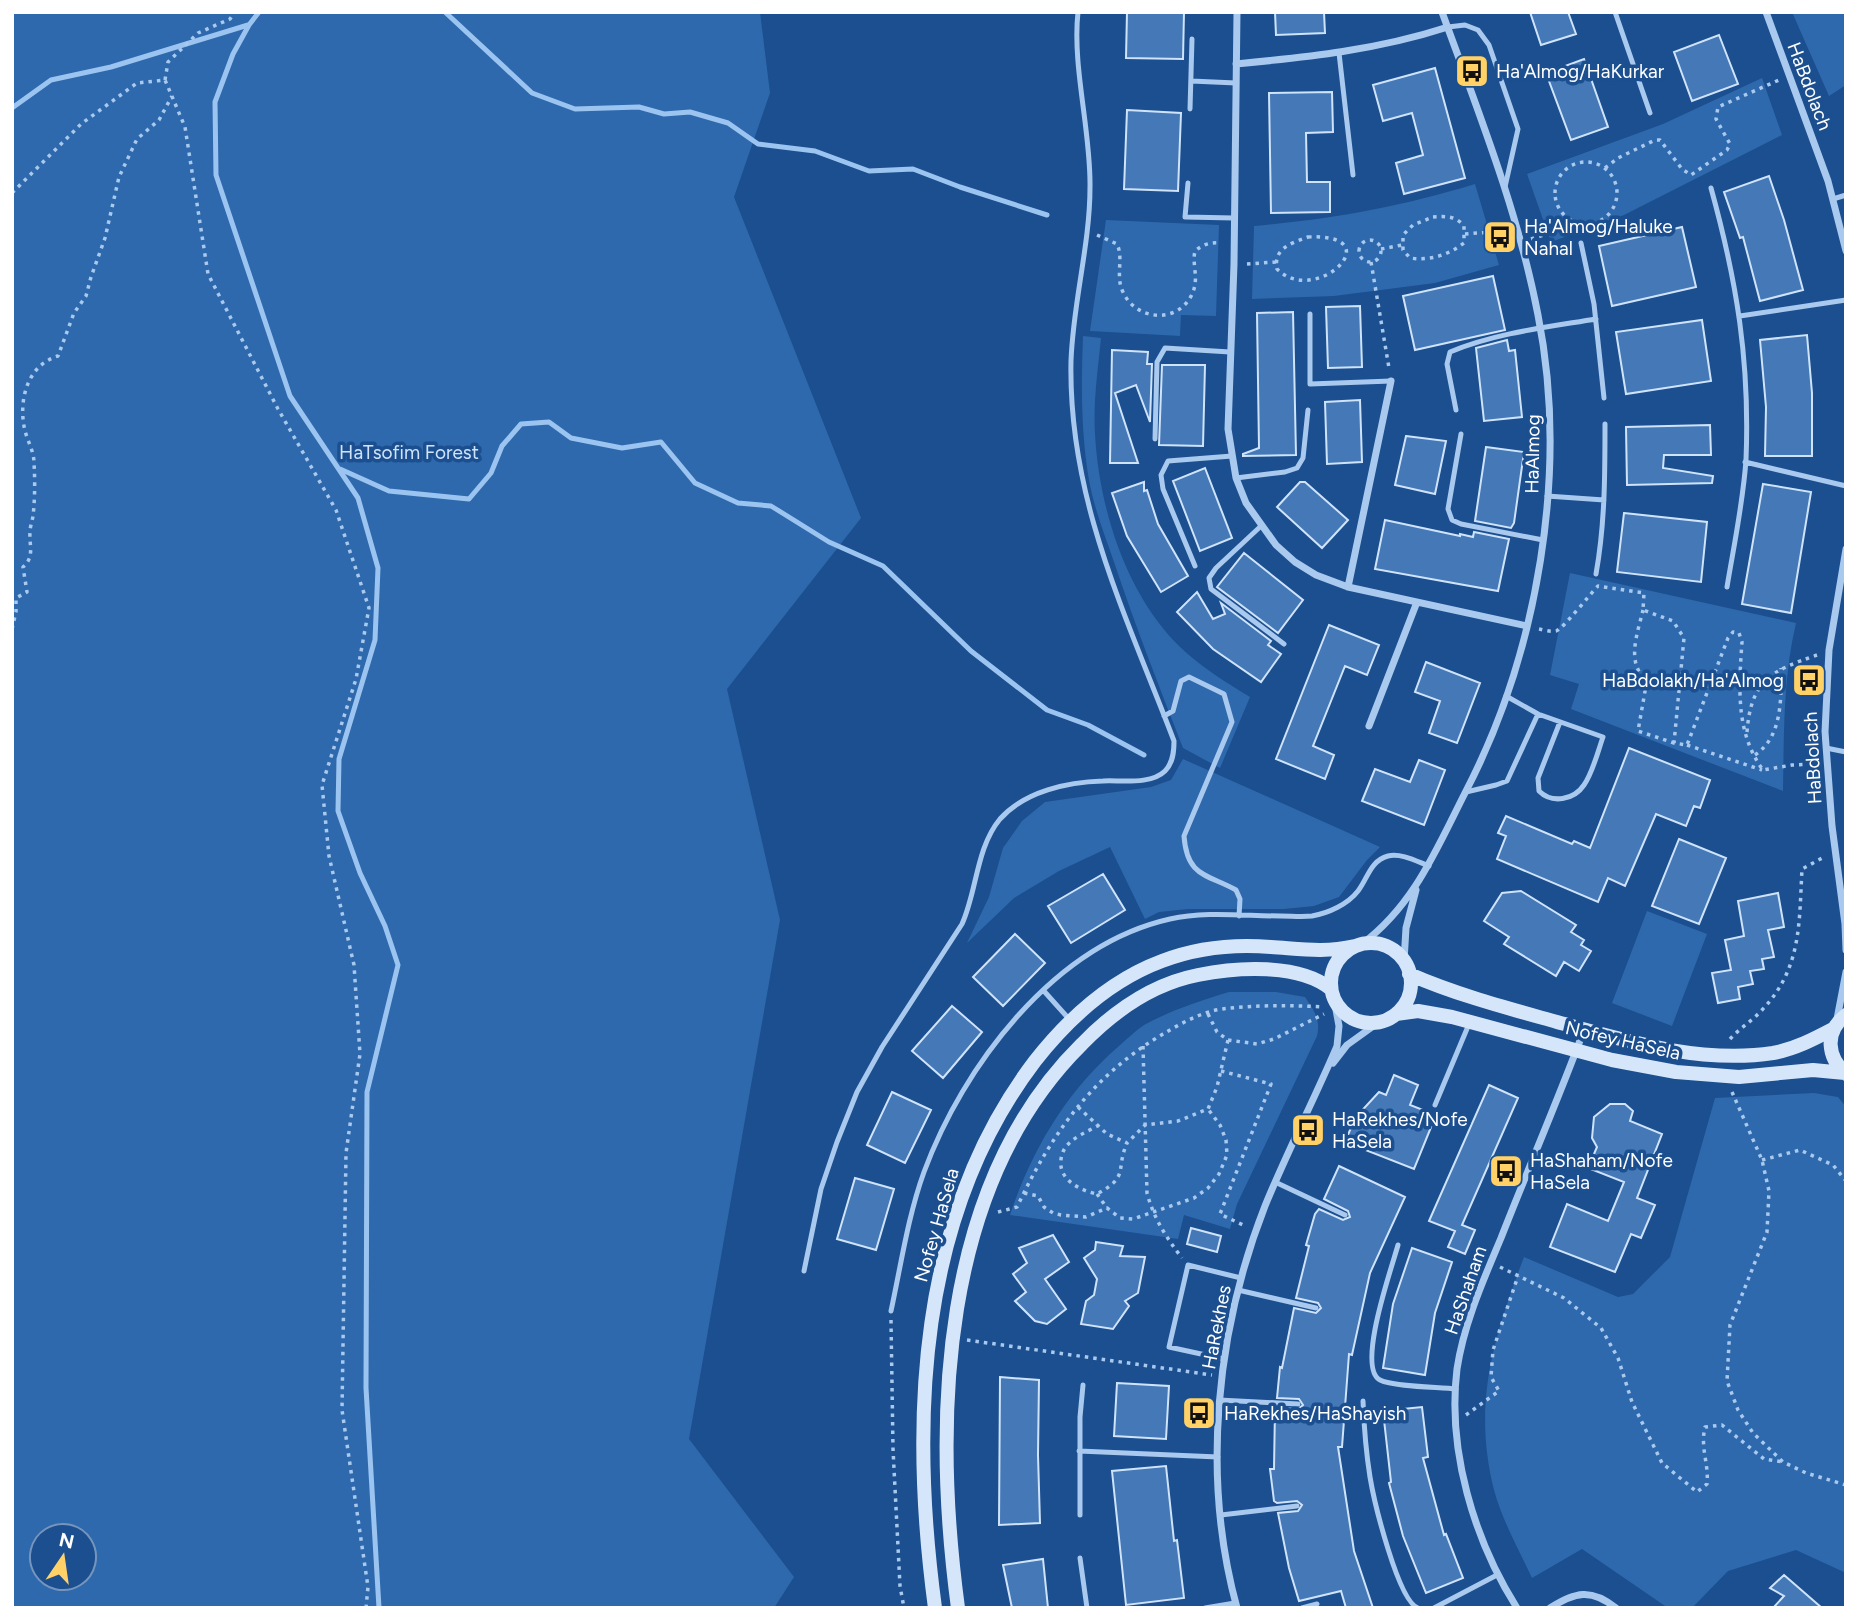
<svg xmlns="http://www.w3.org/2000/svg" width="1858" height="1620" font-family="Figtree,sans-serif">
<rect width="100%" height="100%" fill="#1b4f8f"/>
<path fill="#2e69ad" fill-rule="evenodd" d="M12 12H760L770 93 734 197 861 518 727 689 780 920 689 1439 794 1577 774 1608H12ZM42 1536H84V1578H42Z
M1792 12H1846V85L1829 96Z
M1762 78 1782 135 1624 215 1551 242 1527 174 1663 124Z
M1475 184 1499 265 1435 283 1334 296 1252 299 1254 226C1332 219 1400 207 1475 184Z
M1106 220 1219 225 1216 316 1181 315 1180 336 1090 331Z
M1083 336 1101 338C1098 369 1093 402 1095 434 1099 507 1125 591 1177 644 1198 665 1225 682 1250 697L1220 768 1183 748C1159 686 1135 625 1114 562 1105 536 1094 508 1089 480 1081 433 1081 384 1083 336Z
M1570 573 1796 623C1783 678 1784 735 1783 791L1571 709 1579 684 1550 675Z
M1183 759 1380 847 1367 860 1339 897 1314 906 1284 909H1188L1159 912 1145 919 1110 847 1059 871 1014 898 967 943 989 897 1003 848 1022 821 1045 802 1151 787 1171 780Z
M1647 911 1707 934 1672 1026 1612 1003Z
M1229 992H1276L1305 997C1314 1010 1321 1020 1317 1036L1237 1204 1230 1229 1184 1215 1178 1239 1010 1215C1032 1149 1067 1091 1119 1046 1127 1039 1135 1031 1144 1025 1172 1010 1199 1001 1229 992Z
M1814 1093 1838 1097 1846 1107V1573L1796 1550 1728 1571 1692 1608H1668L1582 1549 1532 1578C1519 1550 1502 1520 1494 1490 1472 1403 1494 1337 1524 1257L1618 1297 1633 1294 1670 1257 1715 1098Z"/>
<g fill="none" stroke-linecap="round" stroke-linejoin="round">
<path stroke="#9cc4f0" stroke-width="5" d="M259 12 249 25 233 54 215 102 216 175 290 396 358 498 378 568 375 640 339 759 338 811 360 873 385 926 398 965 367 1092 366 1388 379 1608
M445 12 532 93 575 109 639 107 664 114 690 112 728 123 758 144 815 151 869 171 913 169 960 187 1047 215
M12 108 51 80 111 67 248 25
M340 469 389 491 469 499 491 473 502 446 521 424 549 422 571 438 622 448 661 442 695 483 738 503 771 506 829 542 883 566 971 651 1047 710 1088 725 1144 755"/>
</g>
<path fill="#4478b7" stroke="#cfe3fa" stroke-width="2" d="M1127 12H1184L1183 59 1126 58Z
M1275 12H1324L1325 33 1276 35Z
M1530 12H1568L1576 34 1541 45Z
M1719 35 1738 84 1692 101 1674 52Z
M1584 59 1608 127 1571 140 1546 73Z
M1435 68 1465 178 1404 194 1396 163 1423 155 1412 113 1383 121 1373 85Z
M1332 92 1333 132 1306 133 1307 182H1330V212L1271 213 1269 93Z
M1127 110 1181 113 1178 191 1124 189Z
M1769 176 1784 220 1803 290 1760 301 1743 237 1740 238 1724 192Z
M1682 227 1696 287 1612 306 1599 246Z
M1493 276 1505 330 1415 350 1403 296Z
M1360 306 1362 367 1328 368 1326 307Z
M1293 312 1296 455 1243 456V454L1259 448 1257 313Z
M1702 320 1711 381 1626 394 1616 332Z
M1807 335 1812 393V456H1765L1766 407 1760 340Z
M1507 340 1509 351 1515 350 1522 417 1484 421 1476 348Z
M1112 350 1148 352 1147 364H1152L1150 422 1136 385 1115 393 1138 463H1110Z
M1162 365H1205L1203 446 1159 445Z
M1360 400 1362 462 1327 464 1325 402Z
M1710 425 1711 455H1664L1663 468 1713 476 1712 483 1627 485 1626 427Z
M1406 436 1446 441 1435 494 1395 485Z
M1486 447 1524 452 1514 523 1511 528 1475 521Z
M1205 468 1232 538 1200 551 1173 481Z
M1144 482V491L1147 490 1158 524 1188 576 1161 592 1127 536 1112 493Z
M1300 482H1305L1348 520 1322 548 1277 507Z
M1763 484 1811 492 1791 613 1742 604Z
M1624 513 1707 522 1701 582 1617 572Z
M1385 520 1460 536V534L1473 537 1474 532 1509 539 1498 591 1375 569Z
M1244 553 1303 600 1278 633 1217 587Z
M1197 592 1213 619 1225 614 1221 603 1271 641 1268 645 1281 654 1261 682 1213 649 1177 612Z
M1329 625 1379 645 1367 675 1345 666 1313 746 1334 755 1325 779 1276 759Z
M1426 662 1480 683 1457 743 1429 733 1440 701 1415 692Z
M1629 748 1710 780 1700 808 1694 806 1686 826 1656 814 1625 886 1608 878 1598 902 1497 859 1506 836 1498 833 1506 816 1572 844 1574 841 1590 848Z
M1419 760 1445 770 1424 825 1362 801 1375 769 1410 782Z
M1679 839 1726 858 1699 924 1652 906Z
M1103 874 1125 910 1071 943 1048 906Z
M1521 891 1576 925 1571 932 1584 940 1581 945 1591 951 1579 971 1564 962 1556 976 1504 944 1509 937 1484 921 1502 893Z
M1778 893 1784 927 1768 930 1774 957 1762 959 1764 969 1750 971 1753 984 1738 987 1740 999 1718 1003 1712 973 1731 970 1725 940 1744 936 1738 901Z
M1015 934 1045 963 1003 1006 973 977Z
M952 1006 982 1032 943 1078 912 1051Z
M1394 1075 1418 1085 1410 1105 1436 1115 1414 1169 1345 1142 1355 1118 1379 1092 1386 1095Z
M1489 1085 1518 1098 1462 1225 1475 1230 1465 1254 1448 1247 1455 1231 1429 1221Z
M892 1092 931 1110 905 1163 867 1145Z
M1610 1104H1625L1633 1111 1630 1121 1662 1134 1637 1198 1655 1205 1641 1238 1631 1234 1615 1272 1550 1247 1567 1204 1608 1221 1624 1182 1588 1168 1597 1147 1592 1138 1594 1117Z
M1339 1166 1405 1197 1370 1273 1352 1355 1349 1354 1342 1447H1338L1354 1551 1373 1608H1346L1341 1591 1299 1601 1289 1568 1278 1513 1298 1511 1302 1505 1297 1501 1277 1503 1274 1501 1270 1469H1274L1275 1408 1298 1409 1303 1405 1299 1399 1277 1398 1280 1367 1282 1368 1294 1308 1316 1313 1321 1308 1318 1303 1296 1298 1309 1246 1306 1245 1315 1214 1319 1209 1343 1220 1350 1217 1348 1211 1324 1199Z
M855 1178 894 1189 876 1250 837 1239Z
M1191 1228 1221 1236 1217 1252 1187 1244Z
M1053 1235 1069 1262 1045 1279 1066 1309 1047 1324 1035 1321 1015 1301 1026 1292 1013 1274 1027 1263 1019 1248Z
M1096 1242 1123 1246 1120 1256 1145 1257 1138 1293 1125 1301 1129 1306 1113 1329 1081 1324 1086 1301 1094 1295 1097 1279 1084 1258 1095 1250Z
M1412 1248 1452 1262 1435 1313 1425 1375 1383 1368 1393 1304Z
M1000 1377 1039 1380 1038 1455 1040 1523 999 1525Z
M1117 1383 1169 1386 1166 1439 1114 1436Z
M1422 1407 1428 1457 1423 1458 1444 1535 1446 1534 1463 1578 1426 1593 1403 1536 1389 1483 1391 1482 1383 1411Z
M1166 1466 1174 1541 1177 1540 1184 1598 1126 1605 1112 1471Z
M1043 1559 1048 1608H1012L1003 1565Z
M1784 1575 1822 1608H1773L1784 1596 1770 1588Z"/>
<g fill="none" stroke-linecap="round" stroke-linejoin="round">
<path stroke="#a9c9ee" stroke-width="3.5" stroke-dasharray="3.5 5" stroke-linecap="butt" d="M165 80 168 62 198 33 230 19 235 12
M1555 193a31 31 0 1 1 62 0a31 31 0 1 1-62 0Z
M1605 168 1618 158 1655 140H1660L1682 169 1691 175 1727 150 1730 144 1716 119 1718 107 1779 80
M12 193 81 124 137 83 165 80 185 127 208 274 278 409 336 510 369 608 356 679 322 785 329 856 354 965 360 1054 346 1153 342 1410 368 1587 366 1608
M1433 217C1446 216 1456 216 1464 226V243C1448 255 1430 261 1410 258L1403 250V235L1413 225Z
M1465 234 1505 231
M1097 235 1117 244C1124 259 1115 276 1123 292 1137 323 1183 324 1194 289 1198 276 1192 263 1195 251 1203 244 1211 242 1221 243
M1308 237C1393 233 1316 308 1277 269 1273 248 1292 243 1308 237Z
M1531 239 1560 230 1569 220
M1359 251a11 11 0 1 1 22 0a11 11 0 1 1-22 0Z
M1381 249 1402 245
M1371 262 1389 368
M1247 264 1276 262
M1643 610C1638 632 1625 664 1647 680L1638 731 1674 743
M12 629 16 612V598L27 592 23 567C35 557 29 545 30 532 30 527 32 522 33 516 35 499 35 480 34 463 34 450 26 439 24 426 19 398 28 365 58 356L74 313 86 296 91 277 105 238 119 177 137 139 159 120 172 96
M1539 629C1544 630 1550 632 1556 631 1562 630 1590 594 1598 586L1644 593 1643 610 1673 621 1684 638 1674 743 1687 745 1728 638 1733 632 1739 633 1742 642C1739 686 1735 732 1763 770L1792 765 1815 764
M1747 732C1751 680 1771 671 1817 655
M1687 745 1762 770
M1755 755C1783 736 1781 698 1781 668
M1730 1039C1740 1028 1752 1021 1762 1010 1802 968 1799 923 1802 869L1824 857
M1228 1040 1257 1044 1274 1039 1324 1014
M1143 1046 1147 1193C1154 1219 1166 1237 1182 1258
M1221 1071 1271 1084 1220 1214 1245 1226
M1732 1092 1762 1160 1769 1191 1767 1232 1730 1325 1727 1381 1738 1410 1753 1433 1783 1462 1806 1473 1846 1485
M1078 1107 1107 1134 1127 1143 1145 1125 1178 1121 1208 1109 1217 1087 1228 1040 1217 1032 1208 1014
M1099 1125C1087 1132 1068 1139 1063 1152 1053 1177 1078 1190 1097 1194 1130 1176 1115 1171 1127 1143
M1762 1160 1800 1150 1833 1165 1846 1181
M1024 1193 1038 1196 1044 1207 1053 1213 1061 1215 1086 1217 1107 1208 1120 1218 1133 1219 1194 1198 1208 1188 1219 1174 1227 1155 1226 1140 1220 1125 1208 1109
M1097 1194 1107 1208
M998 1212 1017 1207C1052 1133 1092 1076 1163 1034 1180 1024 1201 1012 1222 1009 1254 1005 1290 1005 1323 1007
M1500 1267 1564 1298 1601 1328 1618 1358 1632 1402 1662 1463 1697 1492 1707 1484C1709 1463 1700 1448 1705 1427L1722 1425 1764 1459 1783 1462
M891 1320 893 1449 900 1586 904 1608
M967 1340 1212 1375
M1466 1415 1499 1391 1491 1377 1493 1350 1518 1276"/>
<path stroke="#a9c9ee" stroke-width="5" d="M1615 12 1650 113
M1448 27 1465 25 1478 30 1489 45 1518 129 1505 187
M1339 53 1353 175
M1191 81 1236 83
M1190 109 1192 39
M1188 183 1185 217 1234 218
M1711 188C1737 282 1750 362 1746 460 1743 503 1734 545 1727 587
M1833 199 1846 195
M1581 243 1594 304 1604 398
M1310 314V384L1391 381
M1740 316 1846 300
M1456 410 1447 364 1450 352C1495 333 1548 327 1596 319
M1461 434 1448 509 1452 520 1461 524 1543 540
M1155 439 1157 362 1165 348 1230 352
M1745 462 1846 486
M1236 478 1285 472 1297 468 1303 458 1308 410
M1547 496 1604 500
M1261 526 1216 568 1209 578 1211 589 1284 644
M1195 566 1163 489 1161 475 1168 461 1232 456
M1596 574C1605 524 1605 474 1605 424
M1538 714 1603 737C1598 751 1593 772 1584 785 1574 800 1552 804 1539 791L1538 778 1560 722
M1164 716 1173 711 1181 681 1189 677 1224 694 1232 722 1184 836C1187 877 1207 874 1236 890L1240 899 1239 916
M1826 748 1846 752
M1466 792 1496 785 1507 781 1538 714 1506 696
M1043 990 1069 1019
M1435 1105 1469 1024
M1275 1182 1345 1215
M1398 1245C1392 1267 1356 1368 1380 1380 1394 1387 1439 1387 1456 1389
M804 1271 821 1189 837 1142 857 1092 882 1047 962 924C977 891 976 848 1000 819 1025 791 1068 782 1103 781 1121 780 1151 785 1165 771 1173 763 1174 752 1174 741 1126 615 1068 499 1071 361 1073 302 1090 245 1090 187 1091 131 1072 67 1078 12
M1238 1290 1316 1308
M891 1311C901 1265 908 1216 924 1172 963 1066 1054 945 1170 919 1205 911 1245 916 1281 916 1291 916 1302 917 1312 916 1329 913 1348 904 1358 891 1368 878 1370 861 1388 856 1401 853 1416 861 1429 866
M1224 1359 1169 1347 1188 1265 1241 1278
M1219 1400 1298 1404
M1363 1401C1364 1426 1366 1452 1370 1477 1374 1501 1398 1601 1418 1608
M1079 1451 1218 1457
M1080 1515V1417L1083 1385
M1221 1515 1297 1506
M1080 1558 1087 1608
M1205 1608 1235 1603
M1302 1608 1317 1604
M1434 1608 1497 1575"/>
<path stroke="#a9c9ee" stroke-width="7" d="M1237 12 1234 264 1228 429 1236 478 1246 503 1276 545 1295 562 1316 575 1348 587 1527 626
M1766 12 1828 181 1846 251
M1236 64C1309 57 1377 50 1448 27
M1846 549 1829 650 1825 732 1832 826 1845 924 1846 950
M1348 587 1391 381
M1369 726 1417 602
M1362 944C1414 905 1436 850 1465 793 1538 653 1569 471 1538 315 1518 211 1478 111 1442 12
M1404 961 1406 928 1416 890
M1837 1019 1846 972
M1333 1063 1347 1045 1379 1022
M1237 1608C1201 1477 1216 1331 1265 1206 1287 1152 1314 1100 1337 1046L1339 1026 1334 999
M1517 1608C1474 1540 1447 1450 1457 1369 1464 1323 1483 1281 1501 1238 1528 1169 1558 1100 1584 1030
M1550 1608C1575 1592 1591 1588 1616 1608"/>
<path stroke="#d6e6fa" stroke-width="14" d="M1331 983a40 40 0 1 1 80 0a40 40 0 1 1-80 0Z
M1409 974C1457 995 1507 1008 1557 1022 1626 1041 1701 1064 1773 1053 1795 1049 1814 1039 1833 1029
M1396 1014 1418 1011 1452 1017 1612 1060 1676 1072 1739 1077 1813 1070 1845 1073
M1846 1015C1824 1032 1827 1057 1846 1074
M935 1608C910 1422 917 1216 1035 1061 1068 1019 1111 980 1162 961 1196 948 1235 944 1271 947 1302 949 1324 953 1355 946
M958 1608C933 1421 939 1185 1082 1044 1114 1011 1152 984 1198 975 1237 967 1299 963 1331 989"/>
</g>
<defs>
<g id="bus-square" transform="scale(1.75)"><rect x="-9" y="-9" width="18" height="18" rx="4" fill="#ffd166" stroke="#1b4f8f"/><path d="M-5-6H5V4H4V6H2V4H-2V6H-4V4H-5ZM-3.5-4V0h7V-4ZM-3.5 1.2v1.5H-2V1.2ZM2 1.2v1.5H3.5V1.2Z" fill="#111"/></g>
</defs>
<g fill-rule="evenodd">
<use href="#bus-square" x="1472" y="71"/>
<use href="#bus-square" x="1500" y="237"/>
<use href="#bus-square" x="1809" y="680"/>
<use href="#bus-square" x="1308" y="1130"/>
<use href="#bus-square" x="1506" y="1171"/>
<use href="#bus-square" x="1199" y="1413"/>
</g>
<g text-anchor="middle" stroke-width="7" stroke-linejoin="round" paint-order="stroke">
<g font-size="19" fill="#fff" stroke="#1b4f8f" text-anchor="start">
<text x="1496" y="78">Ha'Almog/HaKurkar</text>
<text x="1524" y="233">Ha'Almog/Haluke<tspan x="1524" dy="22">Nahal</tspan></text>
<text x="1784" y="687" text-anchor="end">HaBdolakh/Ha'Almog</text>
<text x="1332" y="1126">HaRekhes/Nofe<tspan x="1332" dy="22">HaSela</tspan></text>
<text x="1530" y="1167">HaShaham/Nofe<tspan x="1530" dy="22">HaSela</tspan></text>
<text x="1224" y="1420">HaRekhes/HaShayish</text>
</g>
<g font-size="19" fill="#fff" stroke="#1b4f8f">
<text transform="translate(1810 86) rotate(69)" y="7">HaBdolach</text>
<text transform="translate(1532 454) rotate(-89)" y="7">HaAlmog</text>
<text transform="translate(1812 758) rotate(-93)" y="7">HaBdolach</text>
<text transform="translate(1623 1040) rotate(13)" y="7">Nofey HaSela</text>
<text transform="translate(936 1225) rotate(-74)" y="7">Nofey HaSela</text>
<text transform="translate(1465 1290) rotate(-71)" y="7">HaShaham</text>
<text transform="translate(1216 1327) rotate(-79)" y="7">HaRekhes</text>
</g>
<g font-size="19" fill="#cfe3fa" stroke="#1b4f8f">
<text x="409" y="459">HaTsofim Forest</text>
</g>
</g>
<rect width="1858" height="1620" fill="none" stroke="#ffffff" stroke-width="28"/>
<g transform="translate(63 1557) rotate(13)"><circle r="33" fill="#1b4f8f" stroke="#7695bc" stroke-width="2"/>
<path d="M0-5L12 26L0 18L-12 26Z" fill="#ffd166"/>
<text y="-10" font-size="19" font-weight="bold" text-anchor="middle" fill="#ffffff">N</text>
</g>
</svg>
